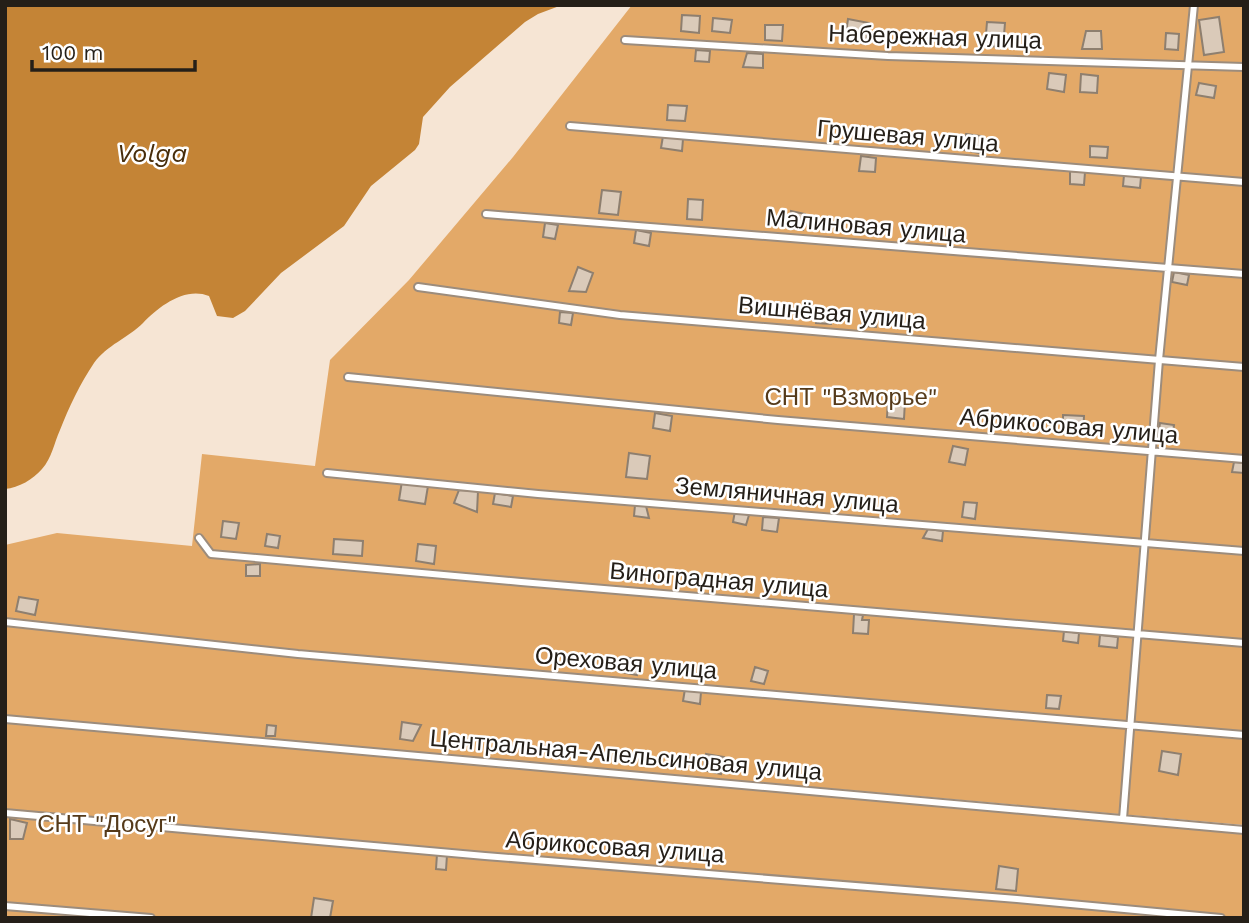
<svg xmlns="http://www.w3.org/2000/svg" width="1249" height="923" font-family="'Work Sans',sans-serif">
<rect width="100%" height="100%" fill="#f6e5d4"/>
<path fill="#e3a968" d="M632 5H1244V825L5 716V545L57 533 192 546 202 454 315 466 330 360 409 280 513 157Z
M5 721 1244 832V918H5Z"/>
<path fill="#c48436" d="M5 5H562L538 14 525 22 450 87 423 117 419 144 415 150 371 186 344 226 281 273 245 311 233 318 217 316 209 296C185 286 158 307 143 323 128 338 107 345 94 363 80 384 69 407 60 430 54 443 52 458 42 469 33 479 19 488 5 489Z"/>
<path fill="#dacab9" stroke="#8e7f6f" stroke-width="2" d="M682 15 700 16 699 33 681 31Z
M1219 17 1224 52 1204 55 1199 20Z
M713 18 732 20 730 33 712 31Z
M848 19 869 23 866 44 845 40Z
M987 22 1005 23 1003 47 985 46Z
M765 25H783L782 41 765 40Z
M1086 31H1101L1102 49H1082Z
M1166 33 1179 34 1178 50 1165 49Z
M696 50 710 51 709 62 695 61Z
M747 53 763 54V68L743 67Z
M1049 73 1066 75 1064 92 1047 89Z
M1081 74 1098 76 1097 93 1080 92Z
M1199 83 1216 86 1214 98 1196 95Z
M668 105 687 106 685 121 667 120Z
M966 134 981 136 979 153 964 150Z
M663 136 683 139 682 151 661 148Z
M1090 146 1108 147 1107 158 1090 157Z
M861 156 876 158 875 172 859 171Z
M1070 171 1085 172 1084 185 1070 184Z
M1124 175 1141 177 1140 188 1123 186Z
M602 190 621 192 618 215 599 213Z
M688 199 703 200 702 220 687 219Z
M791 211 805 214 803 230 788 228Z
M545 223 558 225 555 239 543 237Z
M636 230 651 233 649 246 634 243Z
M578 267 593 273 586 292 569 291Z
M1174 272 1189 275 1187 285 1172 282Z
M817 310 832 311 831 324 816 323Z
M864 311 878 313 876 327 862 326Z
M560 312 573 313 571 325 559 323Z
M888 400 905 401 904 419 887 417Z
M655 413 672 416 670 431 653 428Z
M1063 415 1084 416 1083 435 1063 434Z
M1160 423 1174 425 1171 444 1157 442Z
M953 446 968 449 965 465 949 462Z
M629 453 650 456 647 479 626 477Z
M1234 462 1244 463V473L1232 472Z
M402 481 428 486 425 504 399 500Z
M459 490 478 491 477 512 454 503Z
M495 493 513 496 511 507 493 504Z
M964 502 977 503 975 519 962 517Z
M635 505 646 506 649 518 634 516Z
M735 511 749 515 746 525 733 522Z
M763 517 779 518 777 532 762 530Z
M223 521 239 523 236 539 221 537Z
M928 529 943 531 942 541 923 538Z
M267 534 280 536 278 548 265 546Z
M334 539 363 541 362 556 333 554Z
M418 544 436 546 434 564 416 561Z
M260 564V576H246V565Z
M19 597 38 600 35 615 16 611Z
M854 614 863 615 862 620H869L868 634 853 633Z
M1064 631 1079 633 1078 643 1063 641Z
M1100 635 1118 637 1117 648 1099 646Z
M624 657 640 660 637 675 621 672Z
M755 667 768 671 764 684 751 681Z
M685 689 701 692 700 704 683 701Z
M1047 695 1061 696 1059 709 1046 708Z
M402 722 421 725 413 741 400 739Z
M267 725 276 726 275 736H266Z
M1162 751 1181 754 1178 775 1159 771Z
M706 754 724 757 721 774 703 770Z
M10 819 27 823 23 839H10Z
M437 854 447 855 446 870 436 869Z
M999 866 1018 869 1016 891 996 889Z
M314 898 333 901 330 918H311Z"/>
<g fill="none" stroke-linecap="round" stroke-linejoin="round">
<g stroke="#9c8c7c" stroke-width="10">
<path id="service" d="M625 40 888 56 1244 67
M570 126 1244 182
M486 214 1244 274
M418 287 620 315 1244 367
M348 377 778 420 1244 459
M327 473 538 494 1244 551
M199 538 211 554 521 582 1244 643
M5 622 298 654 1244 735
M5 719 1244 830
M5 813 485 856 1017 899 1221 918
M1123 819 1159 360 1194 5
M5 906 151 918"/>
</g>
<use href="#service" stroke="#fff" stroke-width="6"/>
</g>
<g text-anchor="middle" stroke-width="5" stroke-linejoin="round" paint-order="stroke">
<g font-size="24" fill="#251f18" stroke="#fff">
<text transform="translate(935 37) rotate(2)" y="8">Набережная улица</text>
<text transform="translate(908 136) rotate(5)" y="8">Грушевая улица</text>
<text transform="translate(866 226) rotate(5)" y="8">Малиновая улица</text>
<text transform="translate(832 313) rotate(5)" y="8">Вишнёвая улица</text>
<text transform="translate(1069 426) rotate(5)" y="8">Абрикосовая улица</text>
<text transform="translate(787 495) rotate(5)" y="8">Земляничная улица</text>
<text transform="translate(719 580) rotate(5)" y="8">Виноградная улица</text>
<text transform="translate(626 663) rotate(5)" y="8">Ореховая улица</text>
<text transform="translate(626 755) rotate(5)" y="8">Центральная-Апельсиновая улица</text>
<text transform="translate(615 847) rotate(4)" y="8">Абрикосовая улица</text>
</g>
<g font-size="24" fill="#553a1a" stroke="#fff">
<text x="851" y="405">СНТ "Взморье"</text>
<text x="107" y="832">СНТ "Досуг"</text>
</g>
<g font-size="26" font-style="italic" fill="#472d0b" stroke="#fff">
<text x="152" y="162">Volga</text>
</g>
</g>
<rect width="1249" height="923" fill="none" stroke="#251f18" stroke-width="14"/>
<path d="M32 60v10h163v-10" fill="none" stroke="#251f18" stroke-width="3.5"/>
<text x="42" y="60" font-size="21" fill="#251f18" stroke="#ffffff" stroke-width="5" paint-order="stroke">100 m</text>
</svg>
